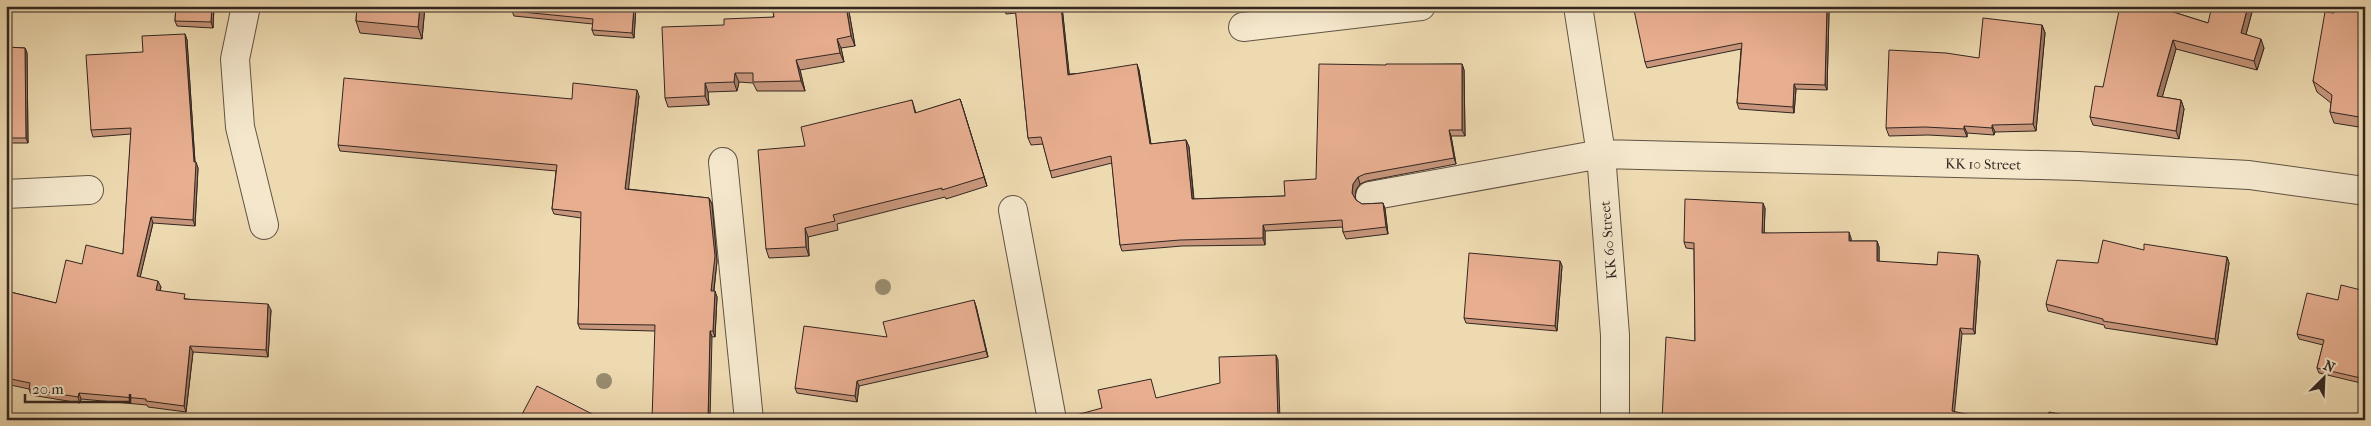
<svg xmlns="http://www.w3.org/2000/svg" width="2371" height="426" font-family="'IM FELL French Canon',serif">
<rect width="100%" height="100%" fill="#eedab1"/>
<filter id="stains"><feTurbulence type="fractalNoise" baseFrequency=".004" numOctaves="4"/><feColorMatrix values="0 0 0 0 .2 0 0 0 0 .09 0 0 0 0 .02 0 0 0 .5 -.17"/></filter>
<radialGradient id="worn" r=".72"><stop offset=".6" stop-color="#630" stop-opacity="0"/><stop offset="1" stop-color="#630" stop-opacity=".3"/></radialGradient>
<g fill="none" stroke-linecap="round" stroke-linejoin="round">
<g stroke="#615344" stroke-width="30">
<path id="street" d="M246 6 235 59 240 127 264 225
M1578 6 1601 154 1615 335V420
M1243 27 1421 6
M723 162 749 420
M6 194 89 190
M1370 196 1601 154 2078 166 2249 175 2365 191
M1013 210 1052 420"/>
</g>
<use href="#street" stroke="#f4e7cc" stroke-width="28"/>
</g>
<g fill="#998c70">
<circle cx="883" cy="287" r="8"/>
<circle cx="604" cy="381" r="8"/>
</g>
<path fill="#c7967c" stroke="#322620" d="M176 6H214L213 28 177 26 175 21Z
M357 6H425L422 39 360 33 356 21Z
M636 6 634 38 594 35 592 30 593 24 514 16 512 11Z
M772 6H848L855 46 841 48 844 62 800 70 805 91H757L753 83 739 82 737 91 708 92 709 105 668 107 665 98 724 25 774 17Z
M1003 6H1066L1062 7 1069 74 1139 70 1151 144 1186 140 1189 147 1194 199 1285 196 1316 179 1386 65 1462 64 1464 70 1465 136H1451L1456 164 1367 181 1360 184 1356 190 1355 198 1356 200 1362 204 1383 203 1385 209 1388 234 1346 239 1343 232V227L1265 231V245L1182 246 1122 251 1120 245 1112 163 1052 178 1043 144 1031 145 1028 138 1016 13 1006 14Z
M1654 6H1856V10L1829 12 1827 90 1796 89 1794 113 1739 109 1737 103 1741 49 1647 68 1645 62Z
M2170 11 2208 23 2252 12 2246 34 2264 48 2257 70 2176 49 2162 97 2181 100 2184 109 2179 139 2093 125 2090 117 2103 87Z
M2365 11V128L2334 123 2330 112 2331 103 2317 92 2313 81 2334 13Z
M2042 25 2045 33 2036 131 1995 132 1994 135 1967 133V137L1928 135 1889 136 1886 128 1979 58Z
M185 34 187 40 195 162 198 168 195 226 153 223 140 277 161 287 160 291 187 299 271 310 268 357 193 352 186 412 148 407 147 405 81 399 80 403 31 395 29 389 6 384V291L56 303 82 264 123 254 131 134 93 137 91 130 143 52Z
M6 47 25 48 27 53 28 143H6Z
M639 96 628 189 709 198 712 204 717 261 714 291 717 297 715 337 654 331 580 329 578 324 581 218 554 214 552 209 556 171 340 151 338 145 572 99Z
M960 99 987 186 946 199 945 197 837 224 838 230 808 237 809 256 769 258 766 249 805 146 912 100 916 113Z
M1765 208 1764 233 1851 238V241H1877L1879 247V262L1937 265 1980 261 1975 334H1962L1662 420 1695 341 1694 249 1686 248 1684 242Z
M2144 250 2227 257 2229 263 2217 345 2105 328 2104 325 2048 311 2046 304 2098 263Z
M1560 261 1562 266 1557 331 1466 323 1464 318Z
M2365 291V384L2319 373 2317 368 2323 345 2299 339 2297 334 2338 300Z
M976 306 988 357 859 386 857 402 797 393 795 388 887 337Z"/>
<path fill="#a27a65" stroke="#322620" d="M212 6H214L213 28 211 22Z
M420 6H425L422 39 418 27Z
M634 6H636L634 38 632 33Z
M846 6H848L855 46 851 36Z
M1061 6H1062L1070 81 1068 75Z
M2248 6H2250L2252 12 2244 42 2241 33Z
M1827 7 1829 12 1827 90 1825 85Z
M2042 25 2045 33 2036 131 2033 124Z
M185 34 187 40 195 163 196 162 198 168 195 226 193 220 194 162Z
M837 39 841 48 844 62 840 53Z
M2261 39 2264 48 2257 70 2254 61Z
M2173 40 2176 49 2160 105 2157 96Z
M25 48 27 53 28 143 26 138Z
M796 60 800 70 805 91 801 81Z
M1137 64 1139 70 1152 151 1150 144Z
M1462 64 1464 70 1465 136 1462 130Z
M735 73 739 82 737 91 734 82Z
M705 83 708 92 709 105 705 96Z
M1794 84 1796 89 1794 113 1793 107Z
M637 90 639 96 628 194 625 189Z
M960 99 963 108 987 186 984 177Z
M2181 100 2184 109 2179 139 2176 131Z
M1992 125 1995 132 1994 135 1992 128Z
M1964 126 1967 133V137L1964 129Z
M1449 130 1451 136 1456 164 1454 158Z
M1186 140 1189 147 1194 206 1192 199Z
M1358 177 1360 184 1356 190 1355 199 1352 193 1353 184Z
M709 198 712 204 717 261 713 297 711 291Z
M1383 203 1385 209 1388 234 1386 227Z
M1763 203 1765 208 1764 238 1762 233Z
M151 217 153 223 139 282 137 276Z
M1263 225 1265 231V245L1263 238Z
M805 228 808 237 809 256 806 247Z
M1849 232 1851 238V247L1849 241Z
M1877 241 1879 247V267L1877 261Z
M1978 255 1980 261 1975 334 1973 329Z
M2227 257 2229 263 2217 345 2215 339Z
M1560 261 1562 266 1557 331 1555 326Z
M158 281 161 287 158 297 156 290Z
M715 291 717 297 715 337 713 331Z
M974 300 976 306 988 357 986 351Z
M268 304 271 310 268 357 266 350Z
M1960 328 1962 334 1954 417 1952 411Z
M710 331 712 337 710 420H708Z
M190 346 193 352 186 412 184 406Z
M1276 355 1278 360 1280 420H1278Z
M857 381 859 386 857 402 855 396Z
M79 393 81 399 80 403 78 397Z"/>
<path fill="#e7ae90" stroke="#322620" d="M176 6H212L211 22 175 21Z
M357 6H420L418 27 356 21Z
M513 6H634L632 33 592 30 593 19 512 11Z
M772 6H846L851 36 837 39 840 53 796 60 801 81 753 82V73H735L734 82 705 83V96L665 98 662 27 724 25V19L774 17Z
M1015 6H1061L1068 75 1137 64 1150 144 1186 140 1192 199 1285 196 1284 181 1316 179 1319 64 1386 65V64H1462V130H1449L1454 158 1365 174 1358 177 1353 184 1352 193 1356 200 1362 204 1383 203 1386 227 1343 232 1342 220 1263 225V238L1180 240 1120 245 1111 156 1050 171 1041 137 1028 138Z
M1654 6H1838L1827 7 1825 85 1794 84 1793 107 1737 103 1742 43 1645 62 1634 10Z
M2120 6H2148L2170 11 2208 23 2212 6H2248L2241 33 2261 39 2254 61 2173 40 2157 96 2181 100 2176 131 2090 117 2095 86 2103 87Z
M2335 6 2365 11V118L2330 112 2332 95 2313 81 2325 12 2334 13Z
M1983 18 2042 25 2033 124 1992 125V128L1964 126V129L1925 127 1886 128 1889 50 1946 53 1979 58Z
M185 34 194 162H196L193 220 151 217 137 276 158 281 156 290 185 294 184 299 268 304 266 350 190 346 184 406 146 401V399L79 393 78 397 29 389 30 383 6 378V291L56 303 66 260 82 264 86 245 123 254 131 128 91 130 86 55 143 52 142 36Z
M6 47 25 48 26 138H6Z
M344 78 572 99 573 83 637 90 625 189 709 198 715 256 711 291H715L713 331H710L708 420H652L655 325 578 324 581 212 552 209 557 165 338 145Z
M960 99 984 177 942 190V188L833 215 835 221 805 228 806 247 766 249 758 150 805 146 801 127 912 100 915 113Z
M1685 199 1763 203 1762 233 1849 232V241H1877V261L1937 265 1938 252 1978 255 1973 329 1960 328 1952 411 1994 420H1662L1666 337 1695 341 1694 243 1684 242Z
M2103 240 2144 250V244L2227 257 2215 339 2103 321V319L2046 304 2057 260 2098 263Z
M1469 253 1560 261 1555 326 1464 318Z
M2341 285 2365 291V379L2317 368 2324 340 2297 334 2307 293 2338 300Z
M974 300 986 351 857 381 855 396 795 388 804 326 887 337 883 322Z
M1276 355 1278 420H1077L1076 415 1102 408 1098 390 1151 379 1156 398 1220 383 1219 357Z
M537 386 604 420H519Z
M2049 412 2089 420H2047Z
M2020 415 2042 420H2020Z"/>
<g text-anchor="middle" stroke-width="4" stroke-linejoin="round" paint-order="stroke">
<g font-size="14" fill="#322620" stroke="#f4e7cc">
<text transform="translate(1983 164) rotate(1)" y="5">KK 10 Street</text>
<text transform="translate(1608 240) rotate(-95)" y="5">KK 60 Street</text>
</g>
</g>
<rect width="2371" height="426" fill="none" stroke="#eedab1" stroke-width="25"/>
<rect x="8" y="8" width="2356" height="411" fill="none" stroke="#322620" stroke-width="2.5"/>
<rect x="12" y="12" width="2346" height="401" fill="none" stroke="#322620"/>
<g transform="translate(2324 378) rotate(24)" stroke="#f4e7cc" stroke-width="4" paint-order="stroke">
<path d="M0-4L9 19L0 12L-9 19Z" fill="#322620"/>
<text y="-8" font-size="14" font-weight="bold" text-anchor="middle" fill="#322620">N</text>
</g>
<path d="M25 394v8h105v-8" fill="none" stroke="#322620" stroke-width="2.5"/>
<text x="32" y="394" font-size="15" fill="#322620" stroke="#f4e7cc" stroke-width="4" paint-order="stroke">20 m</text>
<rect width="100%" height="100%" filter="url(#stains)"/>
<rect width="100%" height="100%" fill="url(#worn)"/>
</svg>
